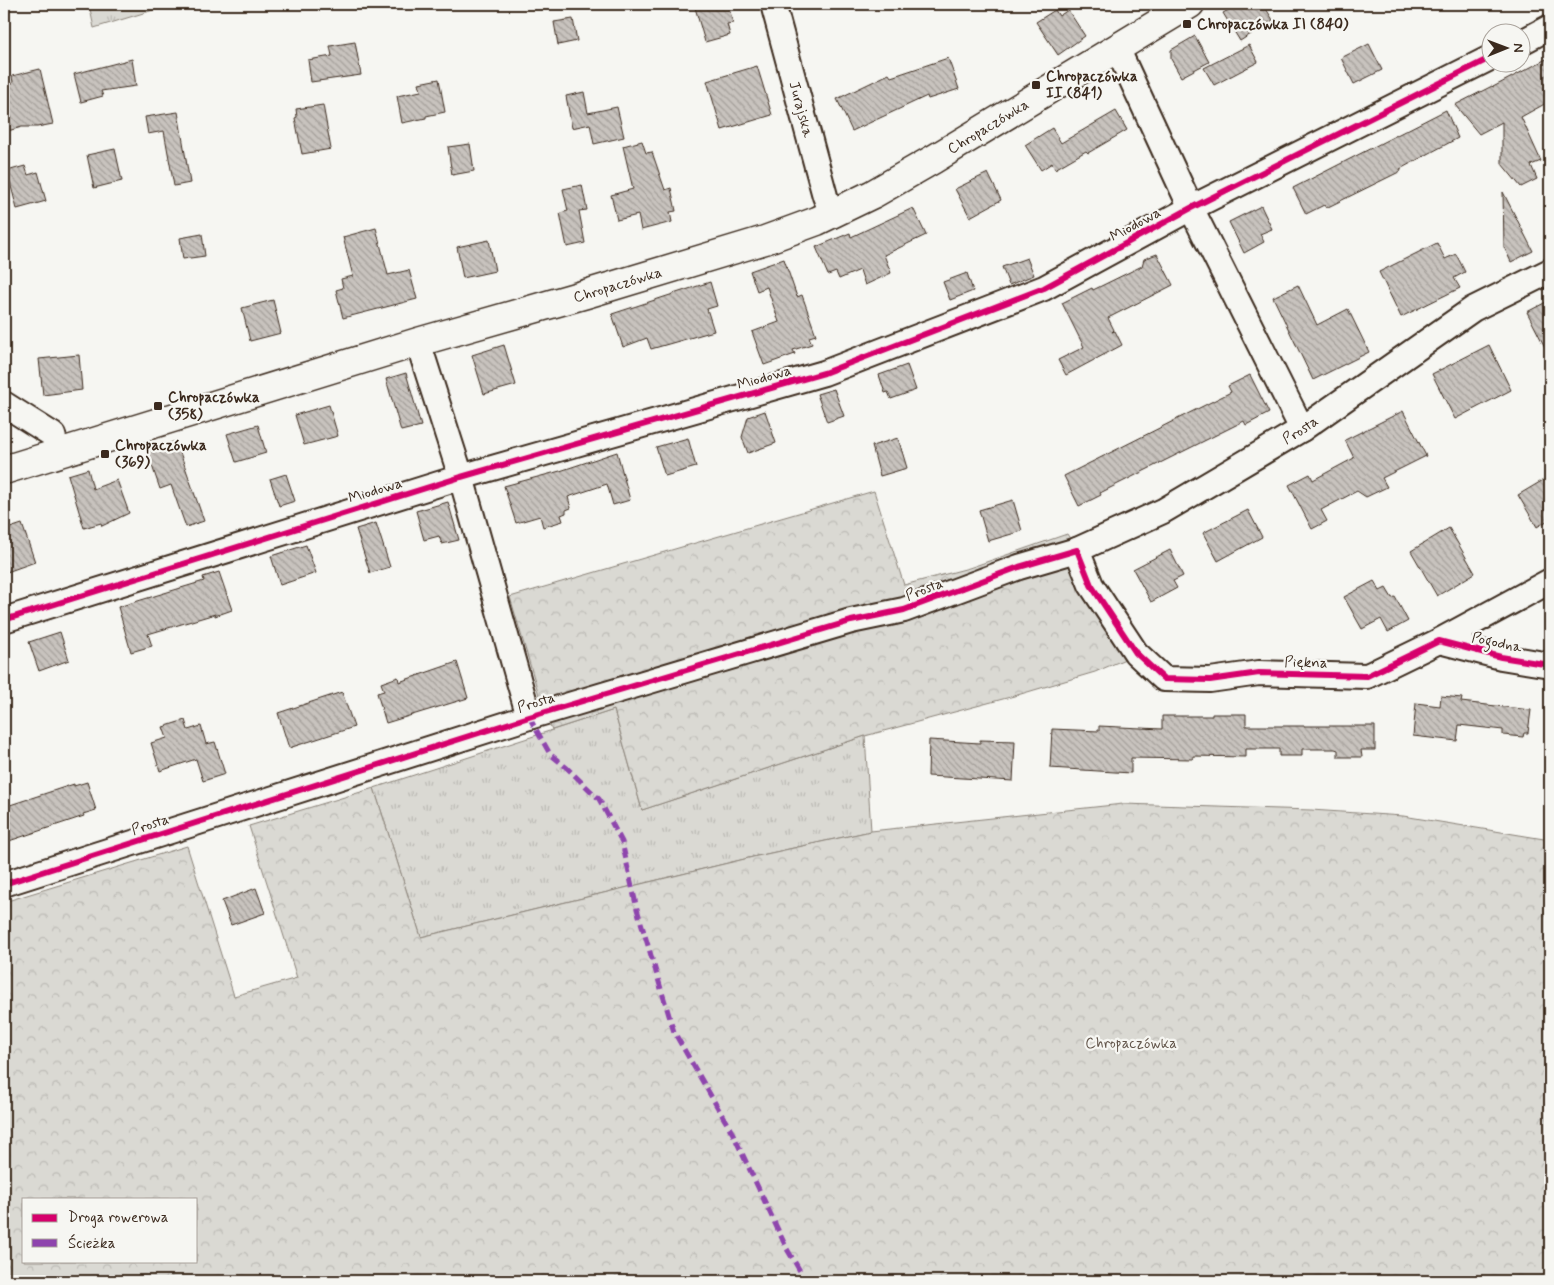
<svg xmlns="http://www.w3.org/2000/svg" width="1554" height="1285" font-family="Mynerve,sans-serif">
<defs>
<pattern id="grass-tufts" width="24" height="20" patternUnits="userSpaceOnUse" patternTransform="scale(1.25)"><rect width="24" height="20" fill="#dad9d3"/><path d="M3 7l-1-3M5 7V3M7 7l1-3M15 17l-1-3M17 17v-4M19 17l1-3" fill="none" stroke="#bcbab5"/></pattern>
<pattern id="forest-crowns" width="20" height="18" patternUnits="userSpaceOnUse" patternTransform="scale(1.25)"><rect width="20" height="18" fill="#dad9d3"/><path d="M2 6a3 3 0 1 1 6 0M12 15a3 3 0 1 1 6 0" fill="none" stroke="#bcbab5"/></pattern>
<pattern id="building-back-hatch" width="6" height="6" patternUnits="userSpaceOnUse" patternTransform="scale(1.25)"><rect width="6" height="6" fill="#c8c3be"/><path d="M-1 5l2 2M0 0l6 6M5-1l2 2" fill="none" stroke="#a49f9a"/></pattern>
</defs>
<rect width="100%" height="100%" fill="#f6f6f2"/>
<filter id="ink" filterUnits="userSpaceOnUse"><feTurbulence type="fractalNoise" baseFrequency=".02" numOctaves="2"/><feDisplacementMap in="SourceGraphic" scale="10" xChannelSelector="R" yChannelSelector="G"/><feConvolveMatrix kernelMatrix="1 2 1 2 8 2 1 2 1" color-interpolation-filters="sRGB"/></filter>
<g filter="url(#ink)">
<path fill="url(#grass-tufts)" stroke="#8a8278" d="M89 4H173L94 28Z
M614 710 642 810 865 736 871 831 757 856 421 937 374 788Z"/>
<path fill="url(#forest-crowns)" stroke="#8a8278" fill-rule="evenodd" d="M874 491 904 585 969 568 1067 534 1108 597 1146 650 1095 672 1014 696 865 736 642 810 614 710 552 730 539 695 510 597Z
M374 788 421 937 757 856 871 831 1123 804 1311 810 1403 816 1550 840V1281H4V902L187 846 234 996 297 978 249 826ZM24 1199H196V1261H24Z"/>
<path fill="url(#building-back-hatch)" stroke="#3b2a1e" d="M694 4H728L733 23 727 24 730 35 705 42Z
M1239 4H1263L1273 20 1240 41 1223 13Z
M1055 10 1059 16 1068 10 1085 36 1058 55 1036 22Z
M573 19 577 41 558 45 554 22Z
M1195 36 1209 62 1181 77 1171 59V50Z
M355 42 361 75 311 82 308 60 332 56 330 46Z
M1369 44 1382 70 1354 84 1341 58Z
M1249 45 1258 62 1214 85 1204 68Z
M1550 57V101L1521 117 1541 161 1531 165 1537 179 1521 187 1502 164V122L1479 134 1455 105 1492 86 1493 87Z
M948 58 959 89 928 99 927 96 852 131 837 99 889 74 891 77Z
M132 59 136 86 101 91 103 96 81 102 74 74Z
M757 66 772 115 722 130 707 81Z
M40 69 53 124 37 127H22L4 132V84L13 83 12 76Z
M439 79 445 112 426 116V118L402 123 397 96 421 91 419 83Z
M584 92 588 113 617 107 624 137 594 144 590 124 572 128 566 96Z
M323 105 331 149 302 154 295 118 297 117 296 109Z
M1446 110 1458 138 1400 169 1401 171 1326 208 1324 205 1306 214 1293 188Z
M1116 111 1127 130 1088 153 1086 151 1055 169 1052 163 1041 170 1025 145 1052 128 1061 143Z
M178 112 190 183 174 186 164 131 148 134 145 117Z
M642 141 646 153 652 152 665 190 671 188 676 211 670 212 672 222 641 230 638 215 617 220 611 195 633 189 623 146Z
M470 144 474 171 452 175 448 147Z
M115 149 122 181 94 188 87 155Z
M25 166 28 175 38 172 46 201 17 209 7 171Z
M988 173 1001 200 970 217 955 189Z
M582 185 587 210 579 211 585 243 567 247 560 213 568 211 563 189Z
M1503 192 1533 251 1511 262 1504 247Z
M1261 206 1272 229 1260 234 1264 242 1244 253 1229 222Z
M913 208 926 235 884 255 891 273 865 285 860 270 839 279 836 272 828 275 816 247 850 233 851 237Z
M376 228 388 275 409 270 417 299 343 318 336 290 343 288 341 279 353 276 343 237Z
M202 234 205 256 183 259 180 238Z
M489 240 495 271 463 278 457 247Z
M1437 243 1445 259 1456 254 1465 272 1454 278 1460 288 1401 317 1379 272Z
M1157 254 1173 285 1108 318 1114 330 1112 332 1115 331 1122 345 1066 375 1058 360 1084 347 1062 303 1092 288 1093 290 1142 266 1144 259Z
M1027 258 1034 275 1009 285 1002 267Z
M784 259 797 297 802 295 816 335 809 337 812 344 793 350 795 354 764 365 752 332 779 322 767 287 757 291 750 271Z
M967 273 973 291 950 300 943 282Z
M710 282 717 306 707 309 714 331 651 349 647 338 623 347 612 314Z
M1298 285 1317 325 1348 309 1369 352 1313 380 1273 297Z
M273 300 281 333 250 341 242 308Z
M1550 300V357L1527 312Z
M504 345 516 385 484 394 472 355Z
M1489 345 1511 390 1455 419 1432 374Z
M79 355 82 390 43 395 39 359Z
M907 365 916 390 891 399 888 392 885 393 879 375Z
M406 373 421 426 401 431 386 379Z
M1250 375 1269 413 1246 425 1244 421 1100 493 1101 495 1079 506 1064 476 1231 392 1228 386Z
M834 389 844 416 827 422 817 394Z
M329 405 338 436 304 445 295 415Z
M765 411 776 443 748 453 742 437 748 417Z
M1403 411 1426 456 1382 478 1387 487 1366 497 1357 491 1321 510 1327 521 1312 529 1289 485 1310 474 1313 480 1354 458 1345 440Z
M258 425 266 453 236 462 227 434Z
M688 438 696 467 665 476 656 447Z
M898 438 907 468 880 476 872 446Z
M176 441 204 521 186 527 171 485 160 489 147 451Z
M617 452 630 500 613 505 607 484 568 497 571 508 566 510V513L561 515 563 521 543 527 540 516 516 523 504 486 560 471Z
M88 469 93 489 117 480 129 513 102 526 101 523 84 528 68 475Z
M286 474 295 501 279 506 270 479Z
M1550 476V519L1537 527 1518 495Z
M1013 500 1022 531 988 541 979 510Z
M448 502 459 540 442 544 439 536 424 540 416 511Z
M1248 510 1262 537 1218 561 1203 533Z
M376 523 390 567 370 573 356 529Z
M22 524 35 562 4 573V530Z
M1449 528 1475 573 1437 596 1411 551Z
M306 545 316 573 280 585 271 556Z
M1170 550 1183 576 1173 581 1177 588 1151 602 1133 569Z
M219 572 232 610 215 616V614L148 634 152 646 131 652 118 607 204 581 203 577Z
M1374 581 1380 591 1386 588 1392 598 1395 597 1408 621 1388 632 1381 619 1362 629 1344 597Z
M60 632 69 660 39 671 29 642Z
M457 662 468 698 386 723 377 693 384 691 381 683 398 677 399 682Z
M342 692 354 727 289 748 278 713Z
M1441 696 1462 698 1461 702 1531 710 1528 733H1524L1523 737 1503 735V730L1459 725 1457 741 1413 736 1416 703 1440 706Z
M1212 714H1246V726H1375V750H1361L1362 757H1338V750L1335 749H1302V756H1279V749H1246V757L1193 756V759L1131 758V773L1050 768 1052 729 1099 731V726L1162 729V716H1212Z
M185 720 188 730 201 726 206 744 215 742 225 774 203 781 196 759 160 771 151 743 167 738 163 727Z
M929 740 980 743V740L1015 741 1013 781 928 776Z
M87 782 96 810 83 814 84 816 9 841 4 826V807L74 784V786Z
M256 888 265 913 231 925 222 901Z"/>
<g fill="none" stroke-linecap="round" stroke-linejoin="round">
<g stroke="#3b2a1e" stroke-width="28">
<g id="minor">
<path id="s1" d="M773 4 825 196 832 214"/>
<path d="M1522 42 1550 27"/>
<path d="M1115 49 1123 61 1191 208 1302 429"/>
<path d="M418 342 461 477 529 717"/>
<path d="M4 404 53 435 58 453"/>
<path d="M1077 550 1091 585 1136 653 1164 679 1210 680 1259 673 1367 676 1439 641 1550 581"/>
<path d="M4 620 461 477 824 373 1044 288 1191 208 1492 57"/>
<path d="M1439 641 1501 657 1550 665"/>
<path id="s2" d="M4 884 529 717 851 621 904 610 1019 567 1077 550 1163 511 1302 429 1473 309 1550 271"/>
</g>
</g>
<g stroke="#3b2a1e" stroke-width="31">
<g id="tertiary">
<path id="s3" d="M4 470 418 342 586 294 765 240 817 221 873 194 934 159 1190 4"/>
</g>
</g>
<use href="#minor" stroke="#f6f6f2" stroke-width="24"/>
<use href="#tertiary" stroke="#f6f6f2" stroke-width="28"/>
<path stroke="#8e44ad" stroke-width="5" stroke-dasharray="10 5" stroke-linecap="butt" d="M529 717 550 754 567 768 599 799 622 842 637 909 674 1032 733 1134 787 1249 806 1281"/>
<g stroke="#f6f6f2" stroke-width="9">
<path id="cycleway" d="M4 620 461 477 824 373 1044 288 1191 208 1492 57
M4 884 529 717 851 621 904 610 1019 567 1077 550 1091 585 1136 653 1164 679 1210 680 1259 673 1367 676 1439 641 1501 657 1550 665"/>
</g>
<use href="#cycleway" stroke="#d6006c" stroke-width="6"/>
</g>
</g>
<g fill="#3b2a1e" stroke="#f6f6f2" stroke-width="2">
<rect x="1182" y="19" width="10" height="10" rx="2.5"/>
<rect x="1031" y="80" width="10" height="10" rx="2.5"/>
<rect x="153" y="401" width="10" height="10" rx="2.5"/>
<rect x="100" y="449" width="10" height="10" rx="2.5"/>
</g>
<g text-anchor="middle" stroke-width="4.5" stroke-linejoin="round" paint-order="stroke">
<g font-size="15" font-weight="bold" fill="#3b2a1e" stroke="#f6f6f2" text-anchor="start">
<text x="1197" y="29">Chropaczówka II (840)</text>
<text x="1046" y="81">Chropaczówka<tspan x="1046" dy="17">II (841)</tspan></text>
<text x="168" y="402">Chropaczówka<tspan x="168" dy="17">(358)</tspan></text>
<text x="115" y="450">Chropaczówka<tspan x="115" dy="17">(369)</tspan></text>
</g>
<g font-size="15" fill="#3b2a1e" stroke="#f6f6f2">
<text dy="5" stroke="none"><textPath href="#s1" startOffset="109">Jurajska</textPath></text>
<text dy="5" stroke="none"><textPath href="#s3" startOffset="1046">Chropaczówka</textPath></text>
<text transform="translate(1135 224) rotate(-29)" y="5">Miodowa</text>
<text dy="5" stroke="none"><textPath href="#s3" startOffset="641">Chropaczówka</textPath></text>
<text transform="translate(764 377) rotate(-16)" y="5">Miodowa</text>
<text dy="5" stroke="none"><textPath href="#s2" startOffset="1378">Prosta</textPath></text>
<text transform="translate(375 490) rotate(-17)" y="5">Miodowa</text>
<text transform="translate(924 589) rotate(-21)" y="5">Prosta</text>
<text transform="translate(1497 642) rotate(12)" y="5">Pogodna</text>
<text transform="translate(1306 662) rotate(1)" y="5">Piękna</text>
<text transform="translate(536 702) rotate(-17)" y="5">Prosta</text>
<text transform="translate(150 824) rotate(-18)" y="5">Prosta</text>
</g>
<g font-size="15" fill="#63564b" stroke="#f6f6f2">
<text x="1131" y="1048">Chropaczówka</text>
</g>
</g>
<rect width="1554" height="1285" fill="none" stroke="#f6f6f2" stroke-width="20"/>
<rect x="10" y="10" width="1534" height="1265" fill="none" stroke="#3b2a1e" stroke-width="2" filter="url(#ink)"/>
<rect x="22" y="1198" width="175" height="65" fill="#f6f6f2" stroke="#aba49d"/>
<rect x="32" y="1214" width="25" height="8" fill="#d6006c" stroke="#aba49d"/>
<text x="68" y="1222" font-size="15" fill="#3b2a1e">Droga rowerowa</text>
<rect x="32" y="1239" width="25" height="8" fill="#8e44ad" stroke="#aba49d"/>
<text x="68" y="1248" font-size="15" fill="#3b2a1e">Ścieżka</text>
<g transform="translate(1506 48) rotate(89)"><circle r="24" fill="#f6f6f2" stroke="#aba49d"/>
<path d="M0-4L9 19L0 12L-9 19Z" fill="#3b2a1e"/>
<text y="-8" font-size="14" font-weight="bold" text-anchor="middle" fill="#3b2a1e">N</text>
</g>
</svg>
